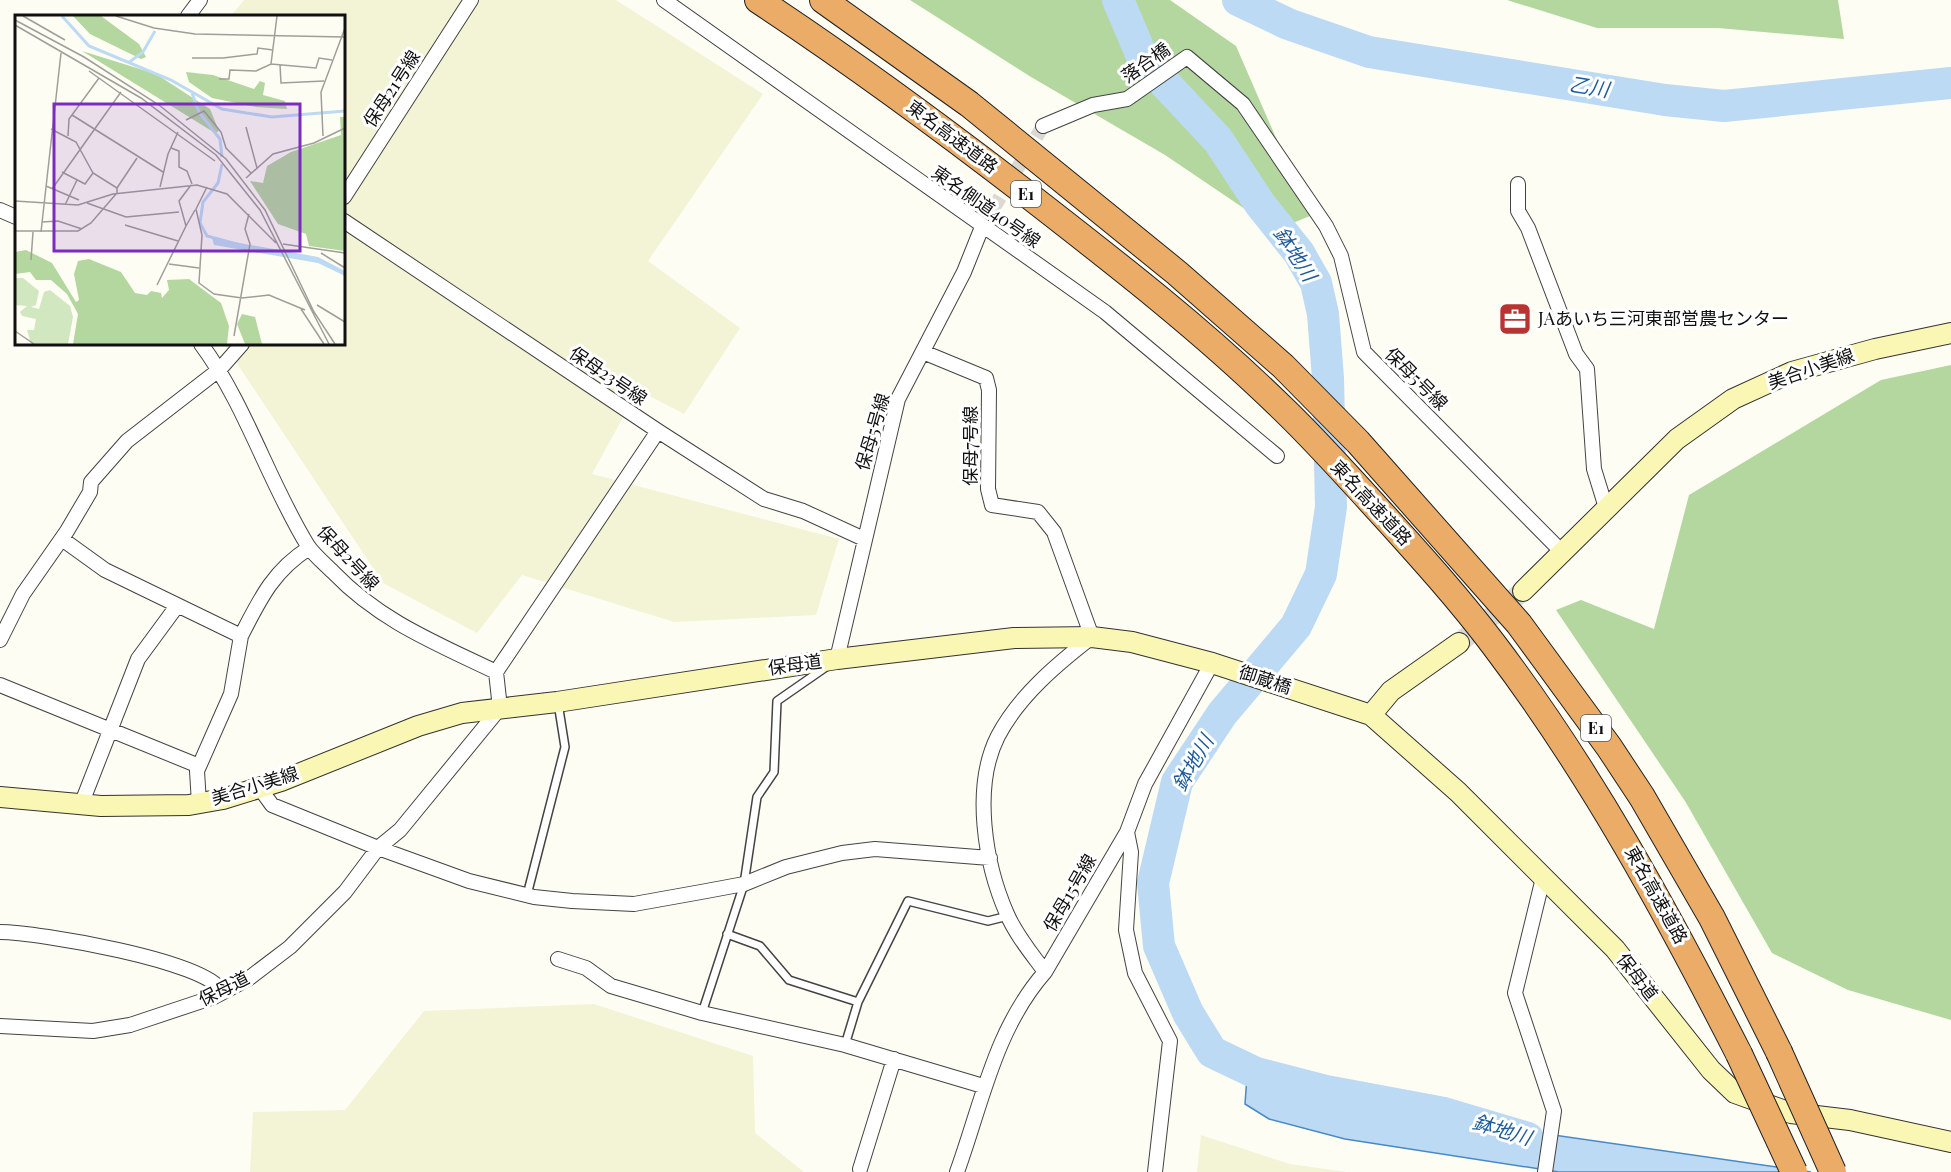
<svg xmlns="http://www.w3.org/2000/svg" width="1951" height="1172" font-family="'Playfair Display','Noto Sans JP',serif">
<rect width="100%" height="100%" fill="#fefdf4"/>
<path fill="#f3f3d5" d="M244 0H616L763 94 648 261 740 328 684 414 638 390 592 474 839 539 816 615 674 622 522 575 477 633 383 583 224 344H344V16H231Z
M594 1004 753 1056 755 1133 804 1172H250L253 1112 345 1110 424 1011Z
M1201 1135 1290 1164 1347 1172H1197Z"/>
<path fill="#b4d79f" d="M910 0H1170L1236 46 1310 216 1276 230 1165 155 1031 77Z
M1507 0H1838L1844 39 1718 28H1597Z
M1951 365V1020L1848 990 1772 953 1685 801 1556 610 1581 600 1654 629 1689 495 1881 380Z"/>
<path fill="#bcdaf3" stroke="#478ac5" stroke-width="1.5" d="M1248 1062 1359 1107 1811 1172H1559L1345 1139 1269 1119 1245 1104Z"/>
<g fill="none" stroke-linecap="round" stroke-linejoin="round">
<path stroke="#bcdaf3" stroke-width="32" d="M1118 0 1144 61 1218 140 1260 204 1299 253 1316 283 1323 314 1328 378 1331 507 1321 574 1296 626 1222 714 1177 782 1153 883 1159 946 1188 1013 1212 1052 1256 1073 1326 1091 1444 1113 1528 1138
M1238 0 1288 24 1369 52 1665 100 1724 106 1951 83"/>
<path stroke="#dad9d2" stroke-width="14" stroke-dasharray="14 7" stroke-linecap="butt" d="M982 227 1043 126"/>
<path stroke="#dad9d2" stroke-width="20" stroke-dasharray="20 10" stroke-linecap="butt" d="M1459 643 1523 591"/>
<g stroke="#434343" stroke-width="10">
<path id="lane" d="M527 895 565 747 558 703
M727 934 760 946 789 980 858 1002
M702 1013 744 884 757 797 774 772 777 701 826 667
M845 1045 858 1002 908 901 988 921 1008 916"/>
</g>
<g stroke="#434343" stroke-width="16">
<path id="street" d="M664 0 1105 312 1277 456
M188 16 200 0
M1043 126 1093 105 1127 99 1187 57 1243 104 1326 226 1341 256 1364 352 1563 553
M1518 184V211L1528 228 1576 354 1587 369 1594 469 1607 511
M344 197 471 0
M0 210 16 217
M344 221 658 431 764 499 803 511 864 539
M923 352 986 378 989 390 988 489 992 505 1038 512 1054 532 1092 637C1057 664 1019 696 998 736 972 787 985 864 1007 914 1016 935 1032 954 1045 972 995 1029 982 1103 957 1172
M62 539 105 570 241 636C260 599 273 571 309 548
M0 640 23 594 67 531 90 492 91 482 127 441 220 369 242 344
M837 659 898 399 964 272 982 227
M496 672 658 431
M0 685 199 766
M259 787 272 805 378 848 469 881 534 897 572 901 634 904 701 892 744 884 786 867 842 853 875 849 990 858
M199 803 197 771 231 694 241 636
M81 805 138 659 177 606
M1543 878 1515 993 1554 1111 1545 1172
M0 932C36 932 209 961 222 992
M558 959 586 968 611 986 702 1013 845 1045 983 1086
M1045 972 1127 832
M0 1026 93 1031 130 1025 214 997 248 979 290 947 345 892 378 848 400 830 500 708 496 672C436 643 380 621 333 572 325 564 314 555 308 546 268 481 246 405 201 344
M860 1169 894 1059
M1155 1172 1170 1041 1135 973 1126 930 1131 852 1127 832 1145 784 1212 663"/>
</g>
<g stroke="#323232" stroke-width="22">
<path id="secondary" d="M1523 591 1677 439 1733 399 1792 372 1875 349 1951 333
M1371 715 1391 691 1459 643
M0 797 101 806 189 805 223 799 281 781 418 726 462 713 557 702 837 659 1014 638 1092 637 1132 642 1212 663 1371 715 1458 792 1615 949 1711 1070 1735 1093 1791 1113 1850 1120 1951 1142"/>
</g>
<g stroke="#212121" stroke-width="28">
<path id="highway" d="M758 0C852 62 943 129 1032 198 1117 264 1202 330 1279 405 1316 440 1350 479 1385 517 1423 559 1460 600 1494 645 1591 773 1666 911 1739 1054
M823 0 969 104 1177 273 1283 366 1358 442 1519 624 1609 747 1642 797 1712 918 1779 1052"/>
</g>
<use href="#lane" stroke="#fff" stroke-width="7"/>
<use href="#street" stroke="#fff" stroke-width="14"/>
<use href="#secondary" stroke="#faf7b4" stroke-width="20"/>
<use href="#highway" stroke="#eaac66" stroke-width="26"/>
<g stroke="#212121" stroke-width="28" stroke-linecap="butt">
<path id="highway-bridge" d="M1779 1052 1833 1172
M1739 1054 1794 1172"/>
</g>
<use href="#highway-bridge" stroke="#eaac66" stroke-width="26"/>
</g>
<defs>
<g id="office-square" transform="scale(1.725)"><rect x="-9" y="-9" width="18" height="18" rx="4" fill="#b83430" stroke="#fff"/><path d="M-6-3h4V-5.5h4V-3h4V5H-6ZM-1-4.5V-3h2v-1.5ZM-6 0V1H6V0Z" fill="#fff"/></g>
</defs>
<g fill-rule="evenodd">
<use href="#office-square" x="1515" y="319"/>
</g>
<g text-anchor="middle" stroke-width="6" stroke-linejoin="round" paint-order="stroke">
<g fill="#fff" stroke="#585858" stroke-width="1.5">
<rect x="1011" y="181" width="30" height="26" rx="4.5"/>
<rect x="1581" y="715" width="30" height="26" rx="4.5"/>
</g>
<g font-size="16" font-weight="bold" fill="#101010">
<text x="1026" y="200">E1</text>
<text x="1596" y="734">E1</text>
</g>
<g font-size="18" fill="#101010" stroke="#fff">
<text transform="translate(1146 63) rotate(-35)" y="6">落合橋</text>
<text transform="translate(392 89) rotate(-57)" y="6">保母21号線</text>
<text transform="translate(952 137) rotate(37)" y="6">東名高速道路</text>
<text transform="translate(986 207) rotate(35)" y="6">東名側道40号線</text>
<text transform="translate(1811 369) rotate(-19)" y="6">美合小美線</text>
<text transform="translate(608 376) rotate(34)" y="6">保母23号線</text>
<text transform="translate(1416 379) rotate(45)" y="6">保母5号線</text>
<text transform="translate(873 432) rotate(-74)" y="6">保母5号線</text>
<text transform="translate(971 446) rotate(-90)" y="6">保母7号線</text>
<text transform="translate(1371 503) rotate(47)" y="6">東名高速道路</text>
<text transform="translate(348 558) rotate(47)" y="6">保母2号線</text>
<text transform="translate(795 665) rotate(-8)" y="6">保母道</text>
<text transform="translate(1265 680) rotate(18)" y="6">御蔵橋</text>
<text transform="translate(255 786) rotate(-17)" y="6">美合小美線</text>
<text transform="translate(1070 893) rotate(-60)" y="6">保母15号線</text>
<text transform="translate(1656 895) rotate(61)" y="6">東名高速道路</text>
<text transform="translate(1637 977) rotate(52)" y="6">保母道</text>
<text transform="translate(224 989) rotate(-27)" y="6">保母道</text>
</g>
<g font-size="18" fill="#101010" stroke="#fff" text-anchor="start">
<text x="1538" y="325">JAあいち三河東部営農センター</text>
</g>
<g font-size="20" font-style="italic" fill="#205c9b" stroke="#fff">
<text transform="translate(1589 87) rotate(9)" y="7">乙川</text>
<text transform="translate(1295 254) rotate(57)" y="7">鉢地川</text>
<text transform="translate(1193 763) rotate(-60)" y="7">鉢地川</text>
<text transform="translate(1502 1130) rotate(17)" y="7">鉢地川</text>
</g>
</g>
<g transform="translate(15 15)">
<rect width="330" height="330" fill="#fefdf4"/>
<path d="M0 263H8L24 276 21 290 16 292 24 294 29 277 35 275 55 291 58 302 53 329H16L12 315H19L21 304 7 301 5 297 12 291 0 290Z" fill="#d1e7bf"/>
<path d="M58 1H86L124 29 131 42 126 44 75 19ZM67 36 141 59 195 94 204 116 200 118ZM171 57 198 60 239 74 245 66 250 68 248 80 270 86 272 94 241 92 197 83 174 67ZM325 102H330V236L294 231 291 219 263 209 235 166 248 168 252 151 276 137 326 120ZM11 235 37 248 61 287 64 285 59 259 63 246 74 244 106 257 120 278 132 280 136 276 146 278 147 283 154 275 152 265 174 264 206 288 214 311 212 329H58L63 299 52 279 36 265H21L15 257 0 259V237ZM227 299 240 302 247 329H230L222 309Z" fill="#b4d79f"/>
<path d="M197 223 303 242 330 256V261L303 248 199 230Z" fill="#bcdaf3"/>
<path fill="none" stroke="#bcdaf3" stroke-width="3" d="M47 1 74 31 156 65 207 94 257 102 330 96M113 48 128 37 140 16M177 78 184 97 205 124 207 142M207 149 203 168 188 187 185 208 192 221 229 231"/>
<path fill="none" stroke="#9f9e99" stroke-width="1.5" d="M8 1 50 25M101 1 139 13 180 19 330 22M0 5 69 42 144 90 211 144 250 195 299 297 320 329M0 10 126 83 201 140 245 195 314 329M177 43H208L242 39 243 33 258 35M256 49 262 1M265 50 266 68 309 66M74 56 200 146M204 64H214L215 55 241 56 256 49 301 53 304 43 317 45M57 100 148 157M171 105 189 96 206 117 211 133 236 158M231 112 242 153M36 114 61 127 78 158 102 173V178M53 121 54 104 84 63M308 121 306 77 330 13M156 133 164 136V152L172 156 177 169M47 157 70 169 78 158M231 163 258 139 299 128 330 113M31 171 64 185M145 172 153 139 163 117M192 172 181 194 187 220 184 268 199 279 227 283 254 280 290 295M102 173 122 143M37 174 106 77M0 186 63 190 98 179 182 170 212 179 261 228M72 188 111 202 164 197M50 190 62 165M27 207 43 206 67 214M110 210 163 226M171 211 180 195M0 216H63L76 208 101 179M26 217 46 38M268 229 330 238M306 238 330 253M16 245 18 217M154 249 184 253M142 270 171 211 164 186 176 170M302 290 330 307M286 294 309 329M0 316 19 329M219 321 235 229 230 214 234 199"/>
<path fill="#7b2cbf" fill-opacity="0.15" stroke="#7b2cbf" stroke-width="3" d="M39 89H285V236H39Z"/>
<rect width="330" height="330" fill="none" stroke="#101010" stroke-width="3"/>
</g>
</svg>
